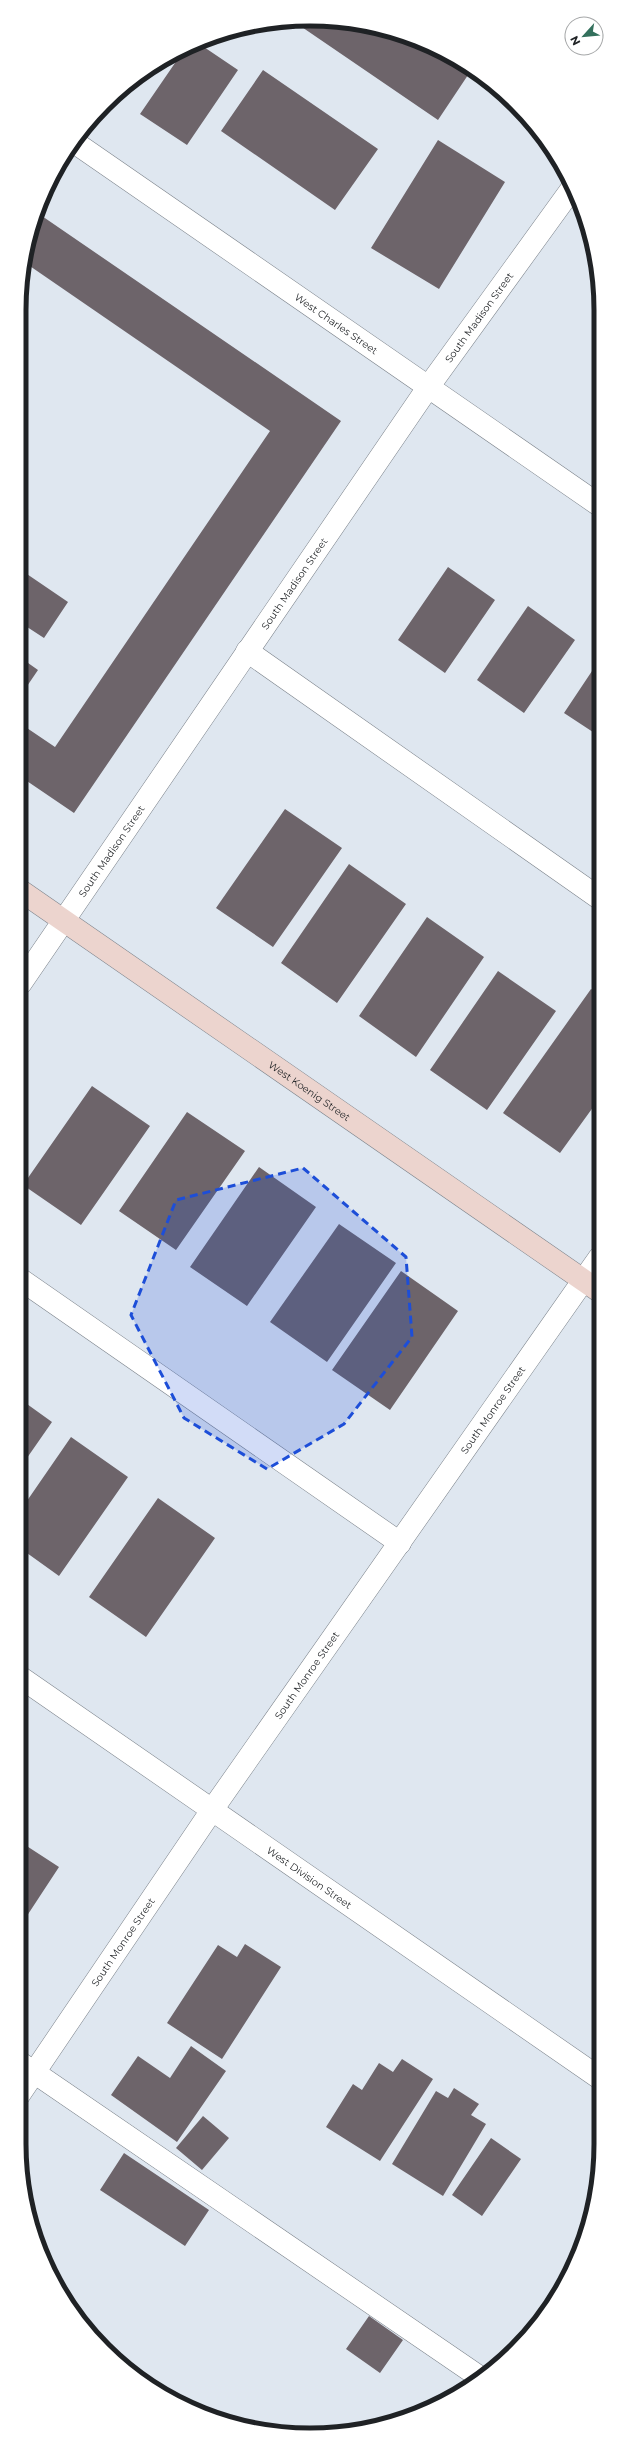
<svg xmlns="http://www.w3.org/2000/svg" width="620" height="2454" font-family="Montserrat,sans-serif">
<rect width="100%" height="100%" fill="#dfe7f0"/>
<path fill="#6d646a" d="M294 20 348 22 434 48 470 72 438 120 293 21Z
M198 43 238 70 187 145 140 114 186 47Z
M263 70 378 149 335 210 221 131Z
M438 140 505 182 439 289 371 248Z
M39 214 341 421 74 813 21 777V724L55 747 270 431 24 262 33 222Z
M448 567 495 600 445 673 398 640Z
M21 570 68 602 44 638 21 623Z
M528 606 575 640 524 713 477 680Z
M21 658 38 670 21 695Z
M596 665 599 667V736L564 713Z
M285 809 342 848 273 947 216 908Z
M349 864 406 904 337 1003 281 963Z
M427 917 484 957 416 1057 359 1016Z
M498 971 556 1011 487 1110 430 1070Z
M591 989 599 994V1099L560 1153 503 1113Z
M92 1086 150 1126 81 1225 23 1185Z
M187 1112 245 1151 176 1250 119 1211Z
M259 1167 316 1207 247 1306 190 1267Z
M339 1224 396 1263 327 1362 270 1322Z
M401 1271 458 1311 390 1410 332 1370Z
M20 1399 52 1422 20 1468Z
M71 1437 128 1477 59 1576 20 1548V1511Z
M158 1498 215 1538 146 1637 89 1597Z
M19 1841 59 1867 19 1928Z
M245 1944 281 1967 222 2059 167 2023 218 1945 237 1957Z
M191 2046 226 2071 177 2142 111 2095 138 2056 170 2078Z
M402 2059 433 2079 380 2161 326 2127 353 2084 362 2090 379 2063 393 2072Z
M454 2088 479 2104 471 2115 486 2124 443 2196 392 2164 436 2091 448 2098Z
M203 2116 229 2138 202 2170 176 2148Z
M491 2138 521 2159 482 2216 452 2195Z
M124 2153 209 2210 185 2246 100 2190Z
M369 2316 403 2340 380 2373 346 2349Z"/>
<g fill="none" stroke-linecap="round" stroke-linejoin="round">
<g stroke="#7c838b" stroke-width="23">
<path id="lane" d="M247 651 599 898
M20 1279 400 1543
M19 2062 481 2378"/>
</g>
<g stroke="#7c838b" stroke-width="23">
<g id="street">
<path id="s1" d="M74 142 599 505"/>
<path id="s2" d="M21 983 429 386 573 187"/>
<path id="s3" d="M20 1677 598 2077"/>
<path id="s4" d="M19 2095 212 1810 599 1258"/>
</g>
</g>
<g stroke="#7c838b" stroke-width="23">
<g id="secondary">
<path id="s5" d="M21 891 599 1291"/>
</g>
</g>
<use href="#lane" stroke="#fff" stroke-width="22"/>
<use href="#street" stroke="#fff" stroke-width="22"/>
<use href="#secondary" stroke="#ecd4ce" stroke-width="22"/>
</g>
<path fill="#1d4ed8" fill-opacity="0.2" stroke="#1d4ed8" stroke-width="3" stroke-dasharray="8 5" stroke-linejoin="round" d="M303 1168 406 1257 412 1337 344 1424 267 1469 184 1418 131 1315 176 1200Z"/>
<g text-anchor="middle" stroke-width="4" stroke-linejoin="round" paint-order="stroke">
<g font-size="10" fill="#1f2225" stroke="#fff">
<text dy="4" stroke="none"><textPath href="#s2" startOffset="808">South Madison Street</textPath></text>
<text dy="4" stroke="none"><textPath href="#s1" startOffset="319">West Charles Street</textPath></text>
<text dy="4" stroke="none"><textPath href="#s2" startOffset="484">South Madison Street</textPath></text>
<text dy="4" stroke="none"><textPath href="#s2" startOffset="160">South Madison Street</textPath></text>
<text dy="4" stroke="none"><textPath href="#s5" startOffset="351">West Koenig Street</textPath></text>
<text dy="4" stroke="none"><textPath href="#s4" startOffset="833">South Monroe Street</textPath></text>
<text dy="4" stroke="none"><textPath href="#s4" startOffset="509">South Monroe Street</textPath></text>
<text dy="4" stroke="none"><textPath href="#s3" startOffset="352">West Division Street</textPath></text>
<text dy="4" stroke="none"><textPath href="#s4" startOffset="185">South Monroe Street</textPath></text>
</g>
</g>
<path d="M0 0H620V2454H0ZM310 26H310A284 284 0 0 1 594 310V2144A284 284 0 0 1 310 2428H310A284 284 0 0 1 26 2144V310A284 284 0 0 1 310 26Z" fill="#fff" fill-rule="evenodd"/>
<path fill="none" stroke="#1f2225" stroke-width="5" d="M310 26H310A284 284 0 0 1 594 310V2144A284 284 0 0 1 310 2428H310A284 284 0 0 1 26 2144V310A284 284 0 0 1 310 26Z"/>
<g transform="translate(584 36) rotate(243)"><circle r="19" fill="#ffffff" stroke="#a5a7a8"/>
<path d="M0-3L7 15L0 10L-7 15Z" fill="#33705c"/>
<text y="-6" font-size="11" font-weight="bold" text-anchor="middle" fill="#1f2225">N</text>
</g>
</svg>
